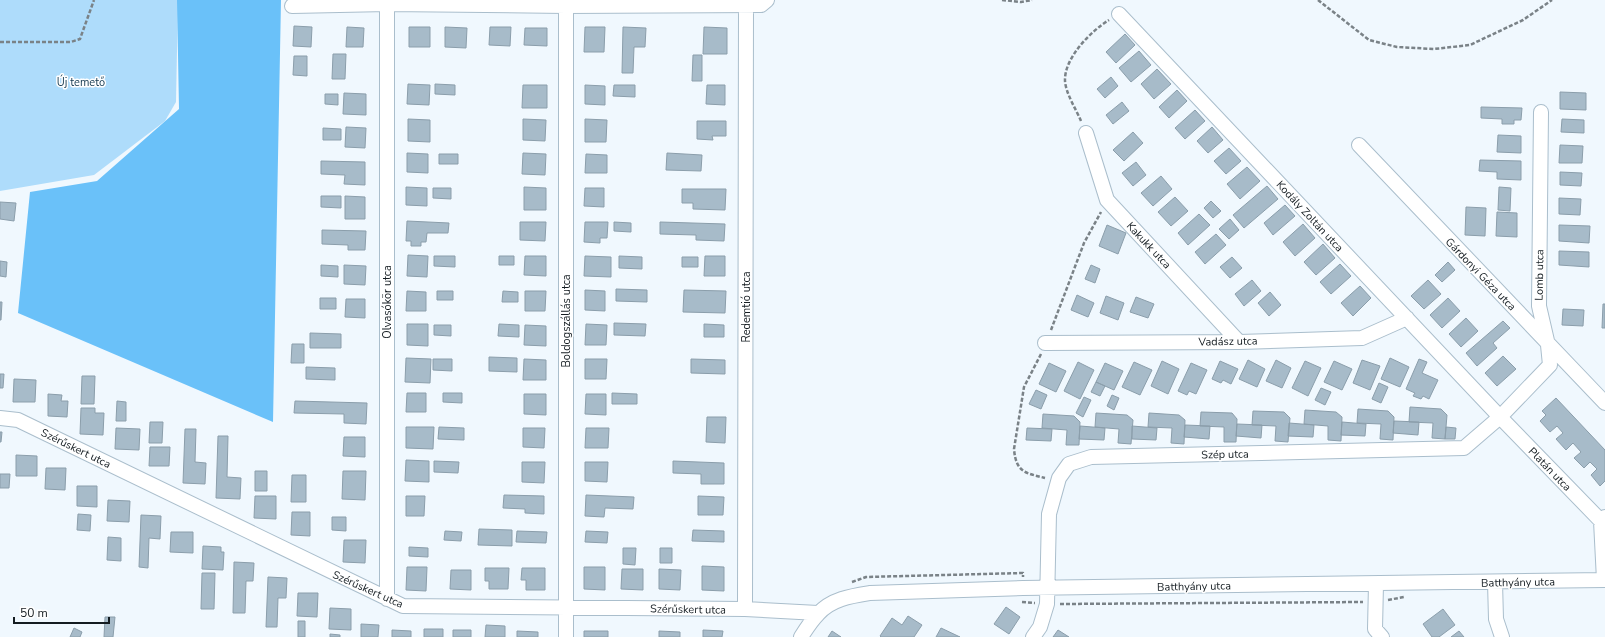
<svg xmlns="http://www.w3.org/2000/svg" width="1605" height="637" font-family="'Nunito Sans',sans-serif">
<rect width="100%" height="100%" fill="#f0f8fe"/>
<path fill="#aedcfb" d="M0 0H178L176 102 165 121 94 175 0 191Z"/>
<path fill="#6ac1f9" d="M177 0H281L273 422 18 313 30 192 97 181 179 109Z"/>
<path fill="#a7bbc9" stroke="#8b9eab" d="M294 26 312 27 311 47 293 46Z
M347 27 364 28 363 47H346Z
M409 27H430V47H409Z
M445 27 467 28 466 48 445 47Z
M490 27H511L510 46 489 45Z
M585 27H605L604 52H584Z
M623 27 646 28 645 47H634L633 73H622Z
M704 27 727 28V54H703Z
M525 28H547V46L524 45Z
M1125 34 1135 45 1116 63 1106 52Z
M1139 51 1151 65 1131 82 1119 68Z
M333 54H346L345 79H332Z
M693 55H702V81H692Z
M294 56H307V76L293 75Z
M1157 69 1171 84 1154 99 1141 84Z
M1111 77 1118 86 1105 98 1097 89Z
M408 84 430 85 429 105 407 104Z
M435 84 455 85V95L435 94Z
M523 85H547V108H522Z
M585 85 605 86V105L585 104Z
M614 85H635V97L613 96Z
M707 85H725V105L706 104Z
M1177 90 1187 101 1169 118 1159 107Z
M1560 92 1586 93V110L1560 109Z
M344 93 366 94V115L343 114Z
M325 94H338V105L325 104Z
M1122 102 1129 111 1113 124 1106 115Z
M1481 107 1522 108 1521 120H1514V124H1502V119L1481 118Z
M1195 110 1205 121 1185 139 1175 128Z
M408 119 430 120V142L408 141Z
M523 119 546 120 545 141 523 140Z
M585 119 607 120 606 142H585Z
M1562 119 1584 120V133L1561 132Z
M697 121H726V136H712L713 140 697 139Z
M346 127 366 128 365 148 345 147Z
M1212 127 1223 140 1208 153 1197 141Z
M323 128 341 129V140H323Z
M1133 132 1143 143 1124 161 1113 150Z
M1498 135 1521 136V153L1497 152Z
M1560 145 1583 146 1582 163H1559Z
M1229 148 1241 161 1226 174 1214 161Z
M407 153 428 154V173L407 172Z
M523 153 546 154 545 175 522 174Z
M667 153 702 155 701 171 666 170Z
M439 154H458V164H439Z
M586 154 607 155V173H585Z
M1480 160 1521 161V180L1497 179V172L1479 171Z
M321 161 365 162V185L344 184 345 175 321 174Z
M1136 162 1146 175 1133 186 1122 173Z
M1247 167 1260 181 1240 199 1227 184Z
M1560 172 1582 173 1581 186 1560 185Z
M1161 176 1172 189 1153 206 1141 193Z
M1267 186 1278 199 1244 228 1233 215Z
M406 187 427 188V206L406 205Z
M524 187 546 188V210H524Z
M1499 187 1511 188 1510 211 1498 210Z
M433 188H451V199L433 198Z
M585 188H604V207L584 206Z
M682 189H726L725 210 693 209V203H682Z
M321 196H341V208L321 207Z
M345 196 365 197V219H345Z
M1175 197 1188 211 1171 226 1158 212Z
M1559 198 1581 199 1580 215 1559 214Z
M1211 201 1221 211 1213 218 1204 208Z
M0 202 16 203 14 221 0 219Z
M1285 205 1295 216 1273 235 1264 223Z
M1466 207 1486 208 1485 236 1465 235Z
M1497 212 1517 213V237L1496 236Z
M1199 214 1210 225 1188 245 1178 233Z
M1230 219 1239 230 1229 239 1219 229Z
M407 221 449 223 448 233H427L426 242H421V246H411V241H406Z
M520 222H546L545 241 520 240Z
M585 222H608L607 238H600V243L584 242Z
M614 222 631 223V232L614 231Z
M660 222 725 224 724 241 696 240V235L660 234Z
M1303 224 1315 238 1295 256 1283 242Z
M1107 225 1126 233 1118 254 1099 246Z
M1559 225 1590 226 1589 243 1559 241Z
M322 230 366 231 365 250H348V245L322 244Z
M1216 234 1226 245 1205 264 1195 252Z
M1323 244 1335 258 1316 275 1304 262Z
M1559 251 1589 252V267L1559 265Z
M408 255 428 256 427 277 407 276Z
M434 256H455V267L434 266Z
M499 256H514V265H499Z
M525 256H546V276L524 275Z
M585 256 611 257V277L584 276Z
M619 256 642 257V269L619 268Z
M705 256H725V276H704Z
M682 257H698V267H682Z
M1232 257 1242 268 1230 278 1220 267Z
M0 261 7 262 6 277 0 276Z
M1448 262 1455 270 1442 282 1435 275Z
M1340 264 1351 276 1331 294 1320 282Z
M321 265 338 266V277L321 276Z
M344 265 366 266 365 285 344 284Z
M1091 265 1100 269 1095 283 1085 279Z
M1252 280 1261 291 1244 306 1235 294Z
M1428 280 1441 294 1424 309 1411 296Z
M1360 286 1371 298 1353 316 1341 303Z
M616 289 647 290V302L616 301Z
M585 290 605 291V311L585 310Z
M684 290 726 291 725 313 683 312Z
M407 291 426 292V311H406Z
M437 291H453V300H437Z
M503 291 518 292V302H502Z
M525 291H546L545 311H525Z
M1270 292 1281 305 1269 316 1258 303Z
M1077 295 1094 303 1088 317 1071 310Z
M1106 296 1124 303 1118 320 1100 313Z
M1136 297 1154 304 1148 318 1130 312Z
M320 298H336V309H320Z
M1448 298 1460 311 1442 328 1430 315Z
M346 299H365V318L345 317Z
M0 302H2L1 320H0Z
M1603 304H1605V328H1602Z
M1563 309 1584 310 1583 326 1562 325Z
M1466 318 1478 331 1461 347 1449 334Z
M1503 321 1510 328 1493 343 1497 348 1477 366 1466 353Z
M614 323 646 324 645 336 614 335Z
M407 324H428V346L407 345Z
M499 324 519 325V337L498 336Z
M586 324 607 325 606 345H585Z
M704 324 724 325V337H704Z
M434 325H451V336L434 335Z
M525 325 546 326V346L524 345Z
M310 333 341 334V348H310Z
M292 344H304V363H291Z
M1503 356 1516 369 1497 386 1485 373Z
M489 357 517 358V372L489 371Z
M406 358 431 359 430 383 405 382Z
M1390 358 1409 367 1400 387 1381 379Z
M433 359H452V371L433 370Z
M524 359 546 360V380H523Z
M585 359H607L606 379H585Z
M691 359 725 360V374L691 373Z
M1419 359 1427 362 1422 373 1438 380 1429 399 1423 396 1421 399 1413 396 1415 393 1406 389Z
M1248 360 1265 369 1257 387 1239 379Z
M1276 360 1291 368 1282 388 1266 381Z
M1362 360 1380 366 1370 390 1353 383Z
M1162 361 1179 369 1168 394 1151 386Z
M1220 361 1238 369 1231 384 1223 380 1221 383 1212 379Z
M1305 361 1321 368 1308 396 1292 388Z
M1334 361 1352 369 1342 390 1324 382Z
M1078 362 1094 370 1080 399 1064 391Z
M1134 362 1152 370 1140 395 1122 387Z
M1049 363 1066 371 1056 392 1039 384Z
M1105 363 1123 371 1114 390 1096 382Z
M1191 363 1207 370 1196 394 1189 391 1187 395 1178 391Z
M306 367 335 368V380L306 379Z
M0 374H4L3 388H0Z
M82 376H95L94 404H81Z
M14 379 36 380 35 402H13Z
M1096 382 1105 386 1100 396 1091 392Z
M1379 383 1388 387 1381 403 1372 399Z
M1321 388 1331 392 1325 405 1315 400Z
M1036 390 1047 395 1041 409 1029 404Z
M407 393H426V412H406Z
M443 393H462V403L443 402Z
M612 393 637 394V404H612Z
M48 394 62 395 61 401H68L67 417 48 416Z
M524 394H546V415L524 414Z
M586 394H606V415L585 414Z
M1112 395 1119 398 1114 410 1107 406Z
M1084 397 1091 400 1083 417 1076 413Z
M1556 398 1605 450V481L1600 486 1591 475 1597 469 1590 462 1584 468 1574 458 1581 452 1573 443 1566 450 1556 439 1563 433 1557 426 1550 432 1540 421 1546 415 1542 411Z
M117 401 126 402V421H116Z
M295 401 367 403 366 424 344 423V414L294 413Z
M1410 407 1441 409 1447 415 1445 439 1432 438 1433 423 1409 422Z
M81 408H95V413H104L103 435 80 434Z
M1358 409 1388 411 1394 417 1393 440 1380 439 1381 424 1357 423Z
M1305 410 1336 412 1342 417 1341 441 1328 440V426L1304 424Z
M1253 411 1284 412 1290 418 1288 442 1275 441 1276 426 1252 425Z
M1201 412 1232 413 1237 419 1236 442H1224V427L1200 426Z
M1096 413 1127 415 1133 420 1131 444 1118 443 1119 429 1095 427Z
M1149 413 1179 415 1185 420 1184 444 1171 443 1172 428 1148 427Z
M1043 414 1074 416 1080 422 1079 445H1066L1067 430 1042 428Z
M707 417H726L725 443 706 442Z
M1394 421 1419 422 1418 435 1393 433Z
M150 422H163L162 443H149Z
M1342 422 1366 424 1365 436 1341 435Z
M1289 423 1314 425 1313 437 1288 436Z
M1237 424 1262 425 1261 438 1236 436Z
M1185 425 1210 426 1209 439 1184 437Z
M1080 426 1105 428 1104 440 1079 439Z
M1132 426 1157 428 1156 440 1132 439Z
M406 427H434L433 449 406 448Z
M439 427 464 428V440L438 439Z
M1446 427 1456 428 1455 439H1445Z
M116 428 140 429 139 450 115 449Z
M523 428H545L544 448 523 447Z
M586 428H609L608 448H585Z
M1027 428 1052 429 1051 441 1026 440Z
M185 429H196L195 462 206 463 205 484 183 483Z
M0 432H2L1 442H0Z
M218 436H228L227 477 241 478 240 499 216 498Z
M344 437H365V457L343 456Z
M150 447H170L169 466H149Z
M16 455 37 456V476H16Z
M406 460 429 461V482L405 481Z
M434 461 459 462 458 473 434 472Z
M673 461 724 463V484H701V474L673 473Z
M522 462H545L544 483 522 482Z
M585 462H608L607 482 585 481Z
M46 468H66L65 490 45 489Z
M255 471H267V491H255Z
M343 471H366L365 500 342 499Z
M0 474H10L9 488H0Z
M292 475H306V502H291Z
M77 486H97V507L77 506Z
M504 495 544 496V514L525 513V509L503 508Z
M586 495 634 497 633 509 605 508 604 517 585 516Z
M255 496H276V519L254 518Z
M406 496H425L424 516H406Z
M698 496 724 497 723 515H698Z
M108 500 130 501 129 522 107 521Z
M292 512H310V536L291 535Z
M78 514 91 515 90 531 77 530Z
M141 515 161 516 160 539 149 538 148 568 139 567Z
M332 517H346V531L332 530Z
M479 529 512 530V546L478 545Z
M693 530 724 531V542L692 541Z
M445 531 462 532 461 541 444 540Z
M517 531 547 532 546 543 516 542Z
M586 531 608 532 607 543 585 542Z
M171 532H193V553L170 552Z
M108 537 121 538V561L107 560Z
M344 540H366L365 563 343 562Z
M203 546 221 547V552H224L223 570 202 569Z
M409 547 428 548V557L409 556Z
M623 548H636L635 565 623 564Z
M660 548H672V563H660Z
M234 562 254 563 253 581H246L245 613H233Z
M702 566 724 567V591L702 590Z
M407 567H427L426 591 406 590Z
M584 567H605V590L584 589Z
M485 568H509L508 589H489V581H485Z
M522 568H545V590H526V580H521Z
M622 569H643V590L621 589Z
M659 569 681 570 680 590 659 589Z
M451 570H471V590L450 589Z
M202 573H215L214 609H201Z
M268 577 287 578 286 598H278L277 627H266Z
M298 593H318L317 617 297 616Z
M1006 607 1020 617 1009 634 994 624Z
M330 608 351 609V630L329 629Z
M1443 609 1455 625 1439 637H1432L1423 624Z
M908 616 922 625 914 637H881L880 636 892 618 902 625Z
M105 617H115L113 637H104Z
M298 621H305V637H298Z
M361 624 379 625 378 637H361Z
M486 625 505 626V637H485Z
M74 628 82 632 80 637H70Z
M941 628 960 637H936Z
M424 629H443V637H424Z
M392 630 411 631V637H392Z
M453 630H471V637H453Z
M703 630 723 631 722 637H703Z
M1058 630 1069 637H1053Z
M517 631 538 632V637H517Z
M584 631H608V637H584Z
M659 631 680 632V637H659Z
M832 631 841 637H828Z
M1459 631 1464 637H1451Z
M330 634 340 635V637H330Z"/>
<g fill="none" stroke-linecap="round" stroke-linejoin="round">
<g stroke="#aabecc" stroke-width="16">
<path id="minor" d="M387 4V599
M292 6 387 4 566 6 761 5 767 0
M566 6V637
M1119 14 1500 417 1601 521
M1086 133 1107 200 1239 342
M1359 145 1605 403
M1045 343 1239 342 1362 338 1407 318
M0 418 18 420 403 606 745 609 818 613
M1604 580 1601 521 1605 517
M1495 582 1496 619 1502 637
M1376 584 1375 629 1382 637
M745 609 746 5
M801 637C806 629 811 621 818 614 831 599 851 596 870 593L1023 588 1605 580
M1033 637 1040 627 1047 604 1049 514 1059 478 1069 464 1091 457 1464 448 1500 417 1550 365 1548 345 1539 306 1541 112"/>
</g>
<path stroke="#7a8287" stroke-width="2.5" stroke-dasharray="4 2" stroke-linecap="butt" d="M1002 0 1021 2 1032 0
M1318 0 1369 40 1397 47 1434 49 1470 45 1523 20 1552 0
M0 42H71L80 39 94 0
M1081 121C1076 109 1066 94 1065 81 1064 58 1091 31 1109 20
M1051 330 1084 243 1101 212
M1041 354 1024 387 1014 449C1016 473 1026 473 1045 478
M852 582 866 577 1023 573V577
M1388 600 1404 597
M1022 602 1035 603
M1060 604 1363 602"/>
<use href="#minor" stroke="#fff" stroke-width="14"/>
</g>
<g text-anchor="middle" stroke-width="3" stroke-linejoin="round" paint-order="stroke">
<g font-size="11" fill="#13384f" stroke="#fff">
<text x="81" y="86">Új temető</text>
</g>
<g font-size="11" fill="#141c21" stroke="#fff">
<text transform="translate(1310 216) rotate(47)" y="4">Kodály Zoltán utca</text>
<text transform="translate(1149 245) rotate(47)" y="4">Kakukk utca</text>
<text transform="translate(1481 274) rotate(46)" y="4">Gárdonyi Géza utca</text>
<text transform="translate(1539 275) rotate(-89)" y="4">Lomb utca</text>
<text transform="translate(387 302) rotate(-90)" y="4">Olvasókör utca</text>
<text transform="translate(746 307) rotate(-90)" y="4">Redemtió utca</text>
<text transform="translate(566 321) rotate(-90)" y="4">Boldogszállás utca</text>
<text transform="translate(1228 341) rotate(-1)" y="4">Vadász utca</text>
<text transform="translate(76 448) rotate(26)" y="4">Szérűskert utca</text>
<text transform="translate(1225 454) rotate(-1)" y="4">Szép utca</text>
<text transform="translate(1550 469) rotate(46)" y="4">Platán utca</text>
<text transform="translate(1518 582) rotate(-1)" y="4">Batthyány utca</text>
<text transform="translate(1194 586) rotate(-1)" y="4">Batthyány utca</text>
<text transform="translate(368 589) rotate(24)" y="4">Szérűskert utca</text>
<text transform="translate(688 609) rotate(1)" y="4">Szérűskert utca</text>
</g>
</g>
<path d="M14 617v6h95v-6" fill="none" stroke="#141c21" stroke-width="2"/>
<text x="20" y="617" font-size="12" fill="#141c21" stroke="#ffffff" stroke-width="3" paint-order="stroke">50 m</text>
</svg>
